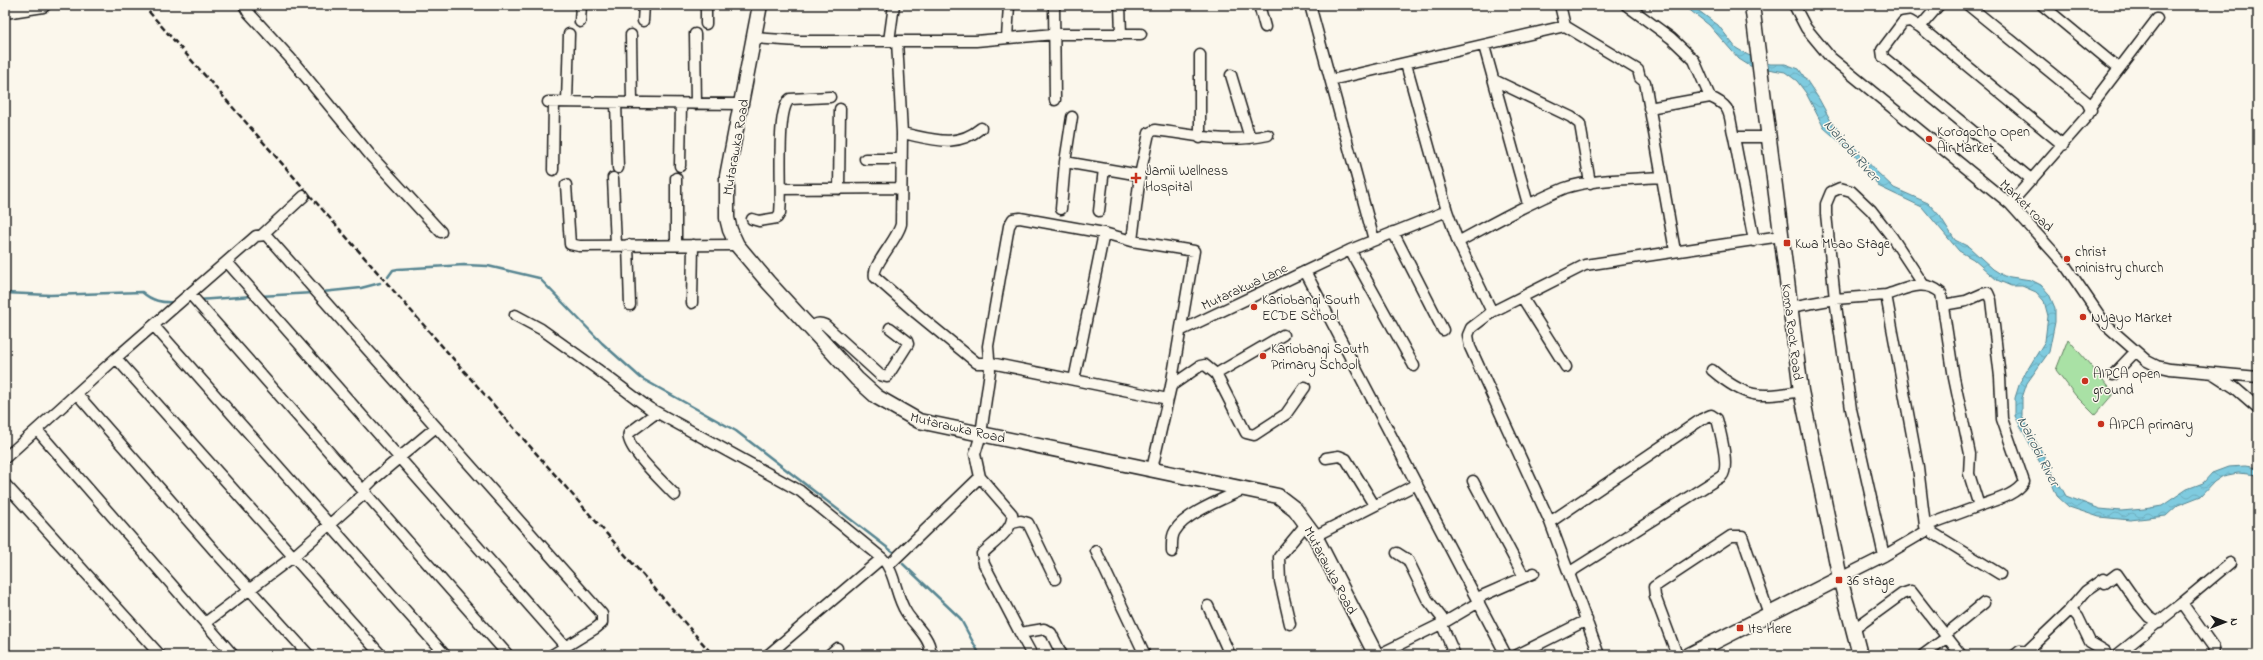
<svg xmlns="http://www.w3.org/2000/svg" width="2263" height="660" font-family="'Indie Flower',sans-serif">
<defs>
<pattern id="water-waves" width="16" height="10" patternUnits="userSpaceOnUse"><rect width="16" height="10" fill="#7fcbdf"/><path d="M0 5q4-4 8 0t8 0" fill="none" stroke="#6daebf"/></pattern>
</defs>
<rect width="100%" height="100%" fill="#fbf7ec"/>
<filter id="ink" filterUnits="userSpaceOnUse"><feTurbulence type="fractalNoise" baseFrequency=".025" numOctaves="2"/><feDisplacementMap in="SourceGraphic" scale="8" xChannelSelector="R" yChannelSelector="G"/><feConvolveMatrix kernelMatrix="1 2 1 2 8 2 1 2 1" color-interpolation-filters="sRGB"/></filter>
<g filter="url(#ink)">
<path fill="#a9e1a5" stroke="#627e60" d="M2068 339 2114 393 2095 415 2076 396 2056 370Z"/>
<path fill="url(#water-waves)" stroke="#578591" d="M1683 5H1691L1707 17 1718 25 1736 48 1748 55 1770 64H1785L1799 69 1819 99 1832 123 1876 171 1894 188 1928 203 1940 216 1955 240 1969 247 1993 269 2004 276 2031 280 2041 285 2049 294 2055 308V322L2049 352 2027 383 2022 398V416L2066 496 2100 509 2121 511 2144 509 2162 506 2187 489 2203 483 2212 473 2228 467 2245 466 2258 468V475L2238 473 2223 476 2214 482 2201 496 2178 505 2166 516 2130 520 2099 517 2069 507 2057 496 2049 476 2039 461 2015 416V398L2020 382 2045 341 2048 316 2044 301 2036 292 2022 286H2011L1997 280 1973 259 1959 251 1922 207 1878 186 1869 170 1854 154 1824 128 1806 93 1797 81 1785 72 1750 66 1739 59 1709 25Z"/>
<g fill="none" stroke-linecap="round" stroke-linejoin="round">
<path stroke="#578591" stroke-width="2.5" d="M388 277 393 270 398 269 464 265 488 266 539 278 602 343 641 378 736 431 893 552
M322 292 361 288 380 283
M5 293 50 295 142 292C152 301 162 303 175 302
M260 296 313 293
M198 300 253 296
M903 564 960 618 980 655"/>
<g stroke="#1c1c1c" stroke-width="13">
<path id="street" d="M244 5 248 12 291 59 371 156 441 232
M1054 5 1055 100
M1120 5 1121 34
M1259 5 1265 27
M1310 5 1374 240
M1560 5 1565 26 1638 70 1640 78 1645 82 1675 251
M1626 5 1671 38 1694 60 1710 97C1734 107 1728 116 1734 137H1768
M1794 5 1806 28 1830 57 2010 204 2065 265 2106 325 2147 361 2157 366 2170 369 2258 377
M1939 5 1920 27 2063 145
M1968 5 2087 102 2091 110 2088 115 2010 204
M2042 5 2118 68
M643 21 644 5
M580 22 581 5
M706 24V5
M1920 27 1910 21 1903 22 1882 50 1883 57 2032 180
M695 34 696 104
M631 35 632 103
M754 38 798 41H976L1054 34H1141
M1007 38 1009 5
M889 41 894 5
M897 41 902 133 901 224C898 239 871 266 875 277L916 313 977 363H991L1168 399
M1484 46 1528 204
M1406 64 1447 211 1458 242 1492 312
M1231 75 1250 138
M1331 80 1565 26
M1494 80 1571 117 1580 124 1590 183
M548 102 742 104
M567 102 569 34
M616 103 618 168
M2090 107 2157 19
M1649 108 1710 97
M1072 117 1065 162 1140 175
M902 133C932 139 956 149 981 128
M1734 137 1754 241
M1200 138V55
M865 159H902
M680 166 681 104
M553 170 554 102
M613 178 616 245
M676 178V245
M566 185 570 244 579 246 737 245
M781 189 901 188
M839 189 840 109
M1061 209 1065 162
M1099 211 1104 169
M752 219 759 221 777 218 780 213C783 190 775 110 790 99L830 97
M1393 232 1443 330
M263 234 304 196
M1132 241 1140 175 1149 133 1155 130C1197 135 1225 144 1268 135
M1458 242C1493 223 1528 203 1565 188 1590 179 1635 179 1662 177
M628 245 630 305
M1350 250 1414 366
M227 262 566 647
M1306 273 1506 655
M190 294 508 655
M1886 295C1906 289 1924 278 1941 293L1954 378 1970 454 1969 474 1979 506 1925 526
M1522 297 1566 367
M692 303 693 245
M1943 305 1966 301 1982 294 1988 293 1991 300 2000 377 2002 419 2024 482C2015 496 1994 500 1979 506
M1790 307 1835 299 1886 295 1918 467 1925 526 1928 530 1884 556 1840 578
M515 315 541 329 597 369 649 408 800 491 882 558C896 573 895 595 906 612 912 623 931 638 930 651L927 655
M154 326 445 655
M810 328C816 324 818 322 825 325L880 375 887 377 908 344 907 341 890 328
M1182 330 1350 250 1447 211
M116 358 256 236 266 235 602 614V623L596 628 552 655
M1712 370C1746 399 1759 398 1801 391
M2212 373 2235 388 2258 408
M1216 374 1283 335
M2113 375 2135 352
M1074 380 1104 233
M1171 386 1200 366 1205 365 1216 374 1246 433 1254 435 1286 414 1305 387
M77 394 219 556 309 655
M656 413 629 433C623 446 665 484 675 495
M37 430 233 655
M5 458 116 358 381 655
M1326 458 1339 456 1346 459 1374 505
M980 477 1012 514C1015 529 992 544 982 554L984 564 1020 633 1044 629 1051 633 1062 655
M1473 481 1524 577
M5 484 160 655
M1550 522 1702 419 1711 415 1717 419C1720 431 1730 467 1722 476L1570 572
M1012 523 1021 521 1028 523 1055 579
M1928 530 2000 574
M1315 536 1417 484
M1096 551 1145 655
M1172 552C1172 545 1171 537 1175 531 1185 513 1226 498 1244 489
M1397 553 1408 560 1427 599 1445 622
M1884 556 1851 409 1835 299 1826 214V204L1831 192 1840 188 1851 191 1871 210 1892 237 1923 284
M889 565 980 477 975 454 981 434 990 371 988 346 1009 226 1013 219 1020 218 1104 233 1132 241 1194 251 1171 386 1152 469
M1477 598 1534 573
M1208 606 1230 655
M2070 608 2078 617 2090 642 2105 651V655
M205 623 294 556 365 493 367 486 374 479 436 427
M1441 623 1455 655
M1290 624 1280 581 1279 557 1307 523
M1854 629 1902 594 1911 591 1961 655
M1020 633 1032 655
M1945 635 1984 603
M768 655 882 558
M829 655 837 648
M1378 655 1445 622 1479 602
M1517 655 1587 620
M1599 655 1550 522 1470 347 1468 335 1471 328 1492 312 1585 265 1781 236
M1677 655 1655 596 1654 587 1731 536H1742L1769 614
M1923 655 1946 638
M2015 655 2020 651 2026 652 2068 612 2086 591 2103 579 2105 583 2117 574 2138 604 2149 617 2159 623
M2117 655 2182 603
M2213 655 2214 648 2182 603 2230 563"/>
</g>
<g stroke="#1c1c1c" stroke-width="17">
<path id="secondary" d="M760 5 727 176V218L730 230 737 245 768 282 857 379 877 397 919 421 1278 496 1295 509 1315 536 1376 655
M1752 5 1801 391 1840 578 1860 655
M5 11 43 5
M1689 655 1840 578"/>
</g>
<use href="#street" stroke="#fbf7ec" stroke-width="10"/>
<use href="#secondary" stroke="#fbf7ec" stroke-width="14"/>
<path stroke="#1c1c1c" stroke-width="2.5" stroke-dasharray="6 3" stroke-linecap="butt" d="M143 5 713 655"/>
</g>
</g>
<g fill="#c8321e" stroke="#fbf7ec" stroke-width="1.5">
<circle cx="1929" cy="139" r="4"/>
<path d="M1134 172h4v4h4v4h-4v4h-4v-4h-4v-4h4z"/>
<rect x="1783" y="239" width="8" height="8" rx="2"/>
<circle cx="2067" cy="259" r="4"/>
<circle cx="1254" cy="307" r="4"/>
<circle cx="2083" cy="317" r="4"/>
<circle cx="1263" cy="356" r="4"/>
<circle cx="2085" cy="381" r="4"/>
<circle cx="2101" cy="424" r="4"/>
<rect x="1835" y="576" width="8" height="8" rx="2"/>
<rect x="1736" y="624" width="8" height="8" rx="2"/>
</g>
<g text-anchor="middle" stroke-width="3" stroke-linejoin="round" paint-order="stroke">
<g font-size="14" fill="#1c1c1c" stroke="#fbf7ec" text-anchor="start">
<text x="1937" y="136">Korogocho Open<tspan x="1937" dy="16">Air Market</tspan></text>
<text x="1145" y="175">Jamii Wellness<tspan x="1145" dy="16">Hospital</tspan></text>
<text x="1795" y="248">Kwa Mbao Stage</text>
<text x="2075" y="256">christ<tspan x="2075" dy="16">ministry church</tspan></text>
<text x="1262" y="304">Kariobangi South<tspan x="1262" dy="16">ECDE School</tspan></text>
<text x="2091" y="322">Nyayo Market</text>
<text x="1271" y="353">Kariobangi South<tspan x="1271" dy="16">Primary School</tspan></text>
<text x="2093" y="378">AIPCA open<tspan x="2093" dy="16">ground</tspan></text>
<text x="2109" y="429">AIPCA primary</text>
<text x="1847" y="585">36 stage</text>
<text x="1748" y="633">Its Here</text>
</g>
<g font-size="14" fill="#1c1c1c" stroke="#fbf7ec">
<text transform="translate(735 147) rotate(-80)" y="5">Mutarawka Road</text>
<text transform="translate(2027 205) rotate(44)" y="5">Market road</text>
<text transform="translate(1244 286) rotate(-25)" y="5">Mutarakwa Lane</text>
<text transform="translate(1793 332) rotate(83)" y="5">Koma Rock Road</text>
<text transform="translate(958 427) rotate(13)" y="5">Mutarawka Road</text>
<text transform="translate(1331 570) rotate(62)" y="5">Mutarawka Road</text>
</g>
<g font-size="15" font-style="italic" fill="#3f5960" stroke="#fbf7ec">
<text transform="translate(1852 150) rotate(49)" y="5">Nairobi River</text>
<text transform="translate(2039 451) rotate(63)" y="5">Nairobi River</text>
</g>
</g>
<rect width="2263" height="660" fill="none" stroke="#fbf7ec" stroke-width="20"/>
<rect x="10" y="10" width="2243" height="640" fill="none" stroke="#1c1c1c" stroke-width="1.5" filter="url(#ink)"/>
<g transform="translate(2225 622) rotate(90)" stroke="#fbf7ec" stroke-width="3" paint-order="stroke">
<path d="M0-3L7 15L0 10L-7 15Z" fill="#1c1c1c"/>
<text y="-6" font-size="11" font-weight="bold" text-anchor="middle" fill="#1c1c1c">N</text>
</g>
</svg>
